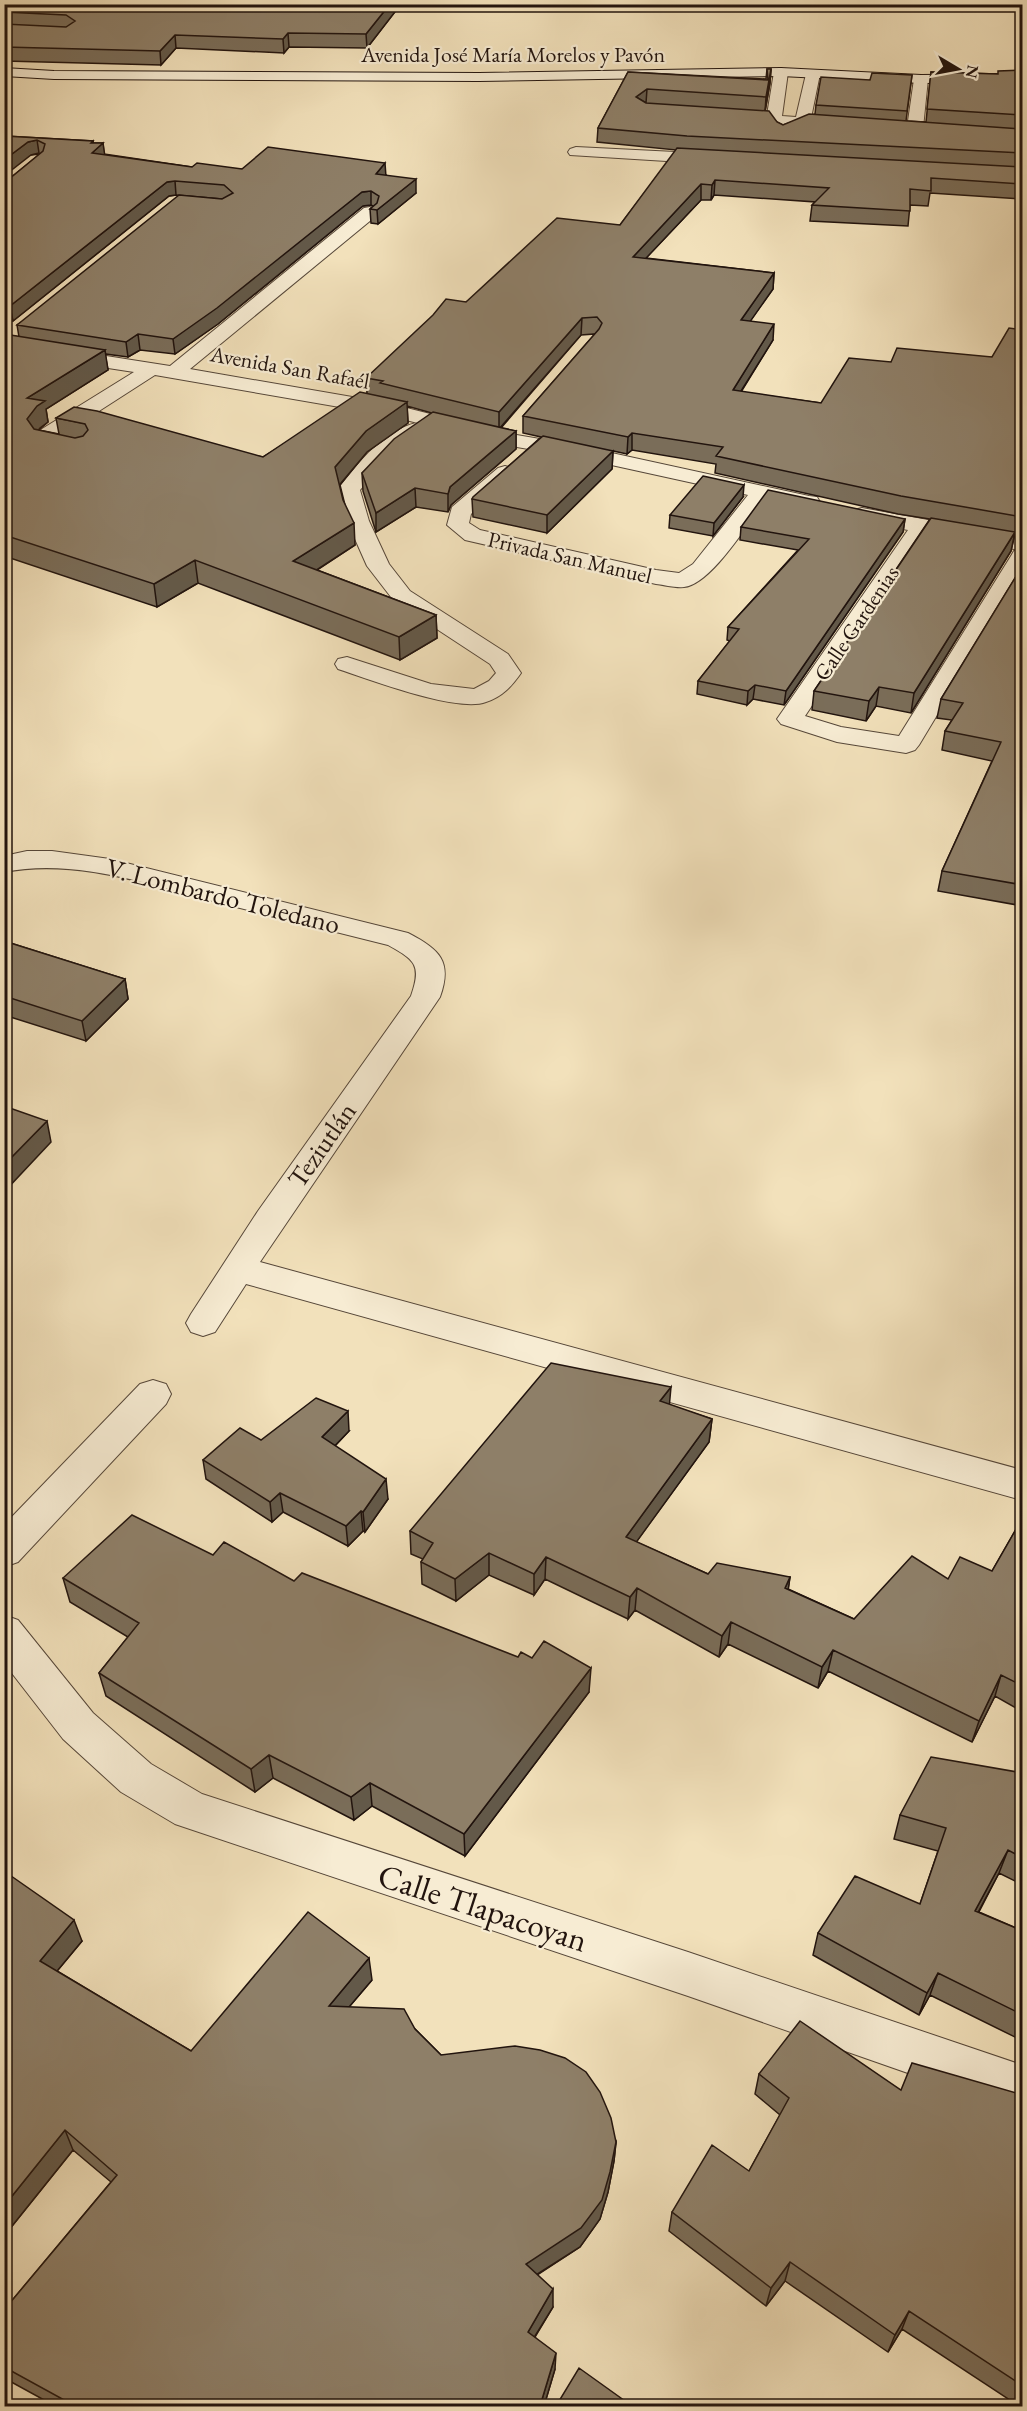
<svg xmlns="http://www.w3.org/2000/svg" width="1027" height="2411" font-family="'EB Garamond',serif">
<rect width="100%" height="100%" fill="#f2e1bb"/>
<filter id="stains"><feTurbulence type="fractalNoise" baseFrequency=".00333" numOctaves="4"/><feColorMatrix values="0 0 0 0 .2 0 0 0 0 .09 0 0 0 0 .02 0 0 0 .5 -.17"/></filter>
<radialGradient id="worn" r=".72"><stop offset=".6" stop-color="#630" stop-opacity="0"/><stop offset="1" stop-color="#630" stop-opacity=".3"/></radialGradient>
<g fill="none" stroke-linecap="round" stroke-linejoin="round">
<g stroke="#564739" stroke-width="2">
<path id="street" d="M781 68 788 72 782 116 796 117 806 74 813 70 820 74 811 118 840 121 843 124 840 127H806L788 135H778L770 124 726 120 723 117 731 112 767 115 774 72Z
M921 75 928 79 923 128 915 133 907 128 914 79Z
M576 147 715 154 723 159 715 164 570 155 568 152 570 149Z
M370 207 378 212 376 216 190 369 387 403 505 433 575 445 809 496 817 497 820 502 817 507 809 508 767 499C749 521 712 584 684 587 675 588 665 585 656 584L465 540 447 525 452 507 498 468 505 466 512 468 515 472 512 476 471 514 469 523 480 530 656 570 679 573 693 564 748 495 575 457 505 445 386 415 155 375 54 440 82 447 85 451 82 455 75 457 38 448 33 440 42 429 134 372 4 352V340L170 366 364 208Z
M416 423 423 425 426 429 423 433 386 460 360 490 369 521 389 564 410 591 508 654 521 673C512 686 502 697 486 702 457 713 369 679 338 669L335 664 338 659 347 657 431 684 474 689 489 681 496 673 490 664 394 601 367 566 347 521 338 490 341 485C359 461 386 430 416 423Z
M862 508 1022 537V574L919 745 915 750 906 753 837 742 781 724 777 719 908 530 854 520 851 515 854 510ZM928 533 1019 550 1014 551 1011 556 899 736 841 727 805 716Z
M27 851H52L110 859 408 933C439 949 453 961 440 997L260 1262 1022 1470V1500L246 1284 215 1332 203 1336 191 1332 186 1323 191 1314 258 1211 411 996C422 965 415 960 388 945 332 931 276 917 220 903 150 885 77 858 4 872V856Z
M153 1380 166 1384 171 1394 166 1404 18 1562 4 1567V1525L140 1384Z
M4 1615 18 1620 93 1713 151 1764 202 1794 688 1952 1022 2065V2113L688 1996 175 1824 121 1792 63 1739 4 1663Z"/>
</g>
<g stroke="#22140e" stroke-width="2">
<path id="secondary" d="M4 68 54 71 479 73 781 68 921 75 1022 74V82L921 83 781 76 479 81 54 79 4 76Z"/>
</g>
<use href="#street" fill="#f7ecd3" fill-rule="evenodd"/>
<use href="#secondary" fill="#f7ecd3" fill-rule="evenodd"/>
</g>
<path fill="#7a6d59" stroke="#22140e" stroke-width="1.5" d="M4 4H401L367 48 289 47 284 53 176 48 161 65 4 61Z
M767 69H771L770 83 765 111 777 122 783 125 815 114 816 105 870 80 912 75 906 121 926 122 931 72 997 74 1023 70V199L930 193 928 206 910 205 908 226 810 221 812 205 815 202 714 195 711 200H701L646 258 774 273 773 289 750 321 773 340 741 392 821 403 891 362 992 357 1023 330V535L1015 534 1011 551 911 713 876 706 866 721 812 710 814 691 930 519 898 514 715 473 716 464 632 450 627 454 613 451 612 469 547 533 473 517 472 499 541 437 523 433V416L595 334 581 335 501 428 516 431V449L451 505 448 512 416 507 376 532 363 491 362 473 432 413 407 406 408 423 367 452 340 485 355 545 317 570 436 615 437 638 400 660 198 583 157 607 4 556V334L19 337 17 325 223 199 176 195 169 196 13 321 6 320 7 326 4 328V180L9 179 40 154 31 155 4 136 93 141V143H103L104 154 192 167 386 175 416 193 378 224 371 223 370 209 373 206 371 205 363 206 218 324 175 354 140 350 128 357 105 354 108 370 46 409 48 422 39 430 59 434 56 418 263 457 367 393 366 378 466 302 620 225 677 150 597 142 598 128 628 72 766 79Z
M743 497 713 536 669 528 670 515Z
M905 519 903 532 784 705 753 699 747 705 697 694 698 681 730 641 727 640 728 627 798 550 740 540 741 527Z
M1023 565V906L938 891 942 871 992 761 942 750 945 731 952 720 937 718 941 699Z
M4 941 125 979 128 999 86 1041 4 1015Z
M669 1405 712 1419 709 1442 636 1542 708 1574 790 1577 788 1589 854 1619 948 1579 992 1571 1023 1517V1712L995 1696 972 1742 828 1671 818 1688 728 1644 719 1657 635 1610 628 1619 545 1579 534 1595 489 1575 456 1601 422 1584 421 1562 423 1559 411 1554 410 1531Z
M349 1431 335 1446 388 1499 365 1532 363 1531 348 1546 283 1512 272 1522 206 1479 203 1460 261 1440Z
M213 1555 294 1581 589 1692 465 1856 372 1806 354 1820 273 1778 255 1792 106 1696 99 1673 128 1637 70 1602 63 1578Z
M1023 1773V1885L999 1873 979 1912 1023 1931V2041L930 1995 919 2015 813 1955 818 1933 920 1904 938 1851 894 1839 900 1815Z
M4 1871 82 1941 57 1971 191 2051 372 1980 349 2007 415 2029 441 2055 616 2142 614 2161 608 2192 600 2219 580 2247 537 2275 553 2307 535 2337 555 2369 544 2406H55L4 2378V2310L111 2182 73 2150 4 2236Z
M759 2074 901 2090 1023 2095V2406H1019L902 2329 888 2352 785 2281 766 2306 669 2231 672 2212 749 2171 780 2115 755 2094Z"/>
<path fill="#635949" stroke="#22140e" stroke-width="1.5" d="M390 4H401L367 48 366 34Z
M288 33 289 47 284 53 283 39Z
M175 35 176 48 161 65 160 51Z
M771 69 770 83 765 112 766 97Z
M647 89 646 103 636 97Z
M37 140 39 153 31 155 4 176V160L28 142Z
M93 141 94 151 103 143 105 157 94 166 91 143Z
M385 163 386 177 376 174Z
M416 179V193L378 224 377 210Z
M715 180 714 195 711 200 712 185Z
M175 181 176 195 169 196 13 321 10 306 167 182Z
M701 184V200L632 273 633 257Z
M371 191V205L363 206 218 324 175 354 173 339 362 192Z
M774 273 773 289 740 336 741 320Z
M4 311 7 326 4 328Z
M582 318 581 335 499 429V412Z
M774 324 773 340 731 407 733 390Z
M138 334 140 350 128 357 126 342Z
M105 350 108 370 46 409 48 422 40 428 31 440 27 419V398Z
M407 402 408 423 367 452 336 489 335 467 366 431Z
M516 431V449L451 505 448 512V494L450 487Z
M632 433V450L627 454 628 437Z
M613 451 612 469 547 533V515Z
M744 485 743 497 713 536 714 523Z
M415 488 416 507 376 532V513Z
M905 519 903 532 784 705 786 691Z
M354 523 355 545 295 584 293 561Z
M1015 532 1011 551 911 713 914 693Z
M195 560 198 583 157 607 154 584Z
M436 615 437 638 400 660 399 637Z
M755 685 753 699 747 705 748 691Z
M879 687 876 706 866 721 869 701Z
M125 979 128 999 86 1041 82 1021Z
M47 1121 51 1142 4 1192V1165Z
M671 1387 669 1409 660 1401Z
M348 1411 349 1431 324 1457 322 1437Z
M712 1419 709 1442 624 1559 626 1537Z
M386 1479 388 1499 365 1532 363 1512Z
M280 1493 283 1512 272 1522 270 1502Z
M361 1511 363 1531 348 1546 346 1526Z
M489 1553V1575L456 1601 455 1579Z
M546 1557 545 1579 534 1595V1574Z
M790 1577 787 1599 785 1588Z
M637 1588 635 1610 628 1619 630 1597Z
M731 1622 728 1644 719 1657 722 1636Z
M833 1650 828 1671 818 1688 822 1667Z
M591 1668 589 1692 465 1856 464 1834Z
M1001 1675 995 1696 972 1742 979 1721Z
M269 1755 273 1778 255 1792 251 1769Z
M370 1783 372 1806 354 1820 351 1797Z
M1008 1850 999 1873 967 1933 975 1911Z
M74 1920 82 1941 48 1982 40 1961Z
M369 1958 372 1980 332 2027 329 2006Z
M938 1973 930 1995 919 2015 927 1993Z
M65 2130 73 2150 4 2236V2206Z
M616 2142 614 2161 608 2192 600 2219 580 2247 525 2282 526 2264Z
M790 2262 785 2281 766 2306 771 2288Z
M553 2289V2307L527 2349 528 2332Z
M909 2311 902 2329 888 2352 895 2335Z
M556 2353 555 2369 544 2406H540Z"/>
<path fill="#8e7f68" stroke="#22140e" stroke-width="1.5" d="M4 4H390L366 34 288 33 283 39 175 35 160 51 4 47V24L66 27 75 21 66 15 4 12Z
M767 69H771L766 97 647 89 636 97 646 103 769 111 777 122 783 125 809 114 1023 129V153L687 136 598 128 628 72 768 80Z
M1023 70V115L927 109 931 72 998 74V71Z
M872 73 912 75 907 111 816 105 821 77 870 80Z
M4 136 93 141 91 143H103L92 153 192 167 197 163 242 169 268 147 385 163 376 174 416 179 377 210 370 209 377 203 379 196 371 191 362 192 217 308 173 339 138 334 126 342 17 325 179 195 222 199 233 193 224 185 175 181 167 182 10 306 4 305V180L9 179 43 151 45 144 37 140 28 142 4 160Z
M677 148 1023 167V184L931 178V191L910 189V211L812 205 829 188 715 180 712 185 701 184 633 257 774 273 741 320 774 324 733 390 821 403 849 358 891 362 897 348 992 357 1009 328 1023 330V517L901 496 716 456 723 447 632 433 628 437 523 416 599 329 602 323 597 317 582 318 499 412 380 383 383 381 366 378 433 315 446 299 466 302 557 218 620 225Z
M4 334 105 350 27 398 45 401 37 406 27 419 34 429 75 438 83 436 88 430 85 424 56 418 74 407 97 411 263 457 360 392 407 402 366 431 335 467 343 500 354 523 293 561 436 615 399 637 195 560 154 584 4 535Z
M433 412 516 431 450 487 448 494 415 488 376 513 362 473 394 439Z
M543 436 613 451 547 515 472 499 473 497Z
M703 476 744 485 714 523 670 515Z
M768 490 905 519 786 691 755 685 748 691 698 681 739 629 728 627 809 539 741 527Z
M931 518 1015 532 914 693 879 687 869 701 814 691Z
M1023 565V885L942 871 1001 742 945 731 963 703 941 699Z
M4 941 125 979 82 1021 4 996Z
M4 1106 47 1121 4 1165Z
M551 1363 671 1387 660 1401 712 1419 626 1537 708 1574 717 1563 790 1577 785 1588 854 1619 912 1556 948 1579 960 1557 992 1571 1023 1517V1686L1001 1675 979 1721 833 1650 822 1667 731 1622 722 1636 637 1588 630 1597 546 1557 534 1574 489 1553 455 1579 421 1562 433 1543 410 1531Z
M316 1398 348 1411 322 1437 386 1479 363 1512 361 1511 346 1526 280 1493 270 1502 203 1460 240 1428 261 1440Z
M132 1515 213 1555 224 1542 294 1581 302 1573 518 1657 521 1652 532 1658 544 1641 591 1668 464 1834 370 1783 351 1797 269 1755 251 1769 99 1673 139 1623 63 1578Z
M931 1757 1023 1773V1858L1008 1850 975 1911 1023 1931V2015L938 1973 927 1993 818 1933 855 1876 920 1904 946 1828 900 1815Z
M4 1871 74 1920 40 1961 191 2051 308 1912 369 1958 329 2006 404 2009 415 2029 441 2055 515 2046 540 2050 565 2058 586 2072 600 2092 611 2118 616 2142 610 2172 602 2200 581 2228 526 2264 553 2289 528 2332 556 2353 540 2406H490L486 2402 484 2406H75L4 2367V2310L117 2175 65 2130 4 2206Z
M800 2021 901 2090 912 2063 1023 2095V2386L909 2311 895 2335 790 2262 771 2288 672 2212 712 2145 749 2171 789 2098 759 2074Z
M579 2368 632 2406H556Z"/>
<g text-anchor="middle" stroke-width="4.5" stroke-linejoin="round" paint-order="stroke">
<g font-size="22" fill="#22140e" stroke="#f7ecd3">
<text x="513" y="62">Avenida José María Morelos y Pavón</text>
<text transform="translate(290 367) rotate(10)" y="8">Avenida San Rafaél</text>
<text transform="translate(570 557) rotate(13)" y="8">Privada San Manuel</text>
<text transform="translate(856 623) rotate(-56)" y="8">Calle Gardenias</text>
</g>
<g font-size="27" fill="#22140e" stroke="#f7ecd3">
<text transform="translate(223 896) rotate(14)" y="9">V. Lombardo Toledano</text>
<text transform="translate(322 1145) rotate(-55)" y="9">Teziutlán</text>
</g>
<g font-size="33" fill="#22140e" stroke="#f7ecd3">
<text transform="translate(483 1907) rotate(18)" y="12">Calle Tlapacoyan</text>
</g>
</g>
<rect width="1027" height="2411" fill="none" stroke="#f2e1bb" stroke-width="24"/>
<rect x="6" y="6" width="1015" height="2399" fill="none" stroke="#22140e" stroke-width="3"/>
<rect x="12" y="12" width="1003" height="2387" fill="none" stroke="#22140e" stroke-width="1.5"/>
<g transform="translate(958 69) rotate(100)" stroke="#f7ecd3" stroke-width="4.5" paint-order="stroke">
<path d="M0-4.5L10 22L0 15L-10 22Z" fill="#22140e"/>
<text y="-9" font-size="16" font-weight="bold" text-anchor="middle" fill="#22140e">N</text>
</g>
<rect width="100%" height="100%" filter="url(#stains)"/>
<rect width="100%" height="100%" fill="url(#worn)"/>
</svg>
